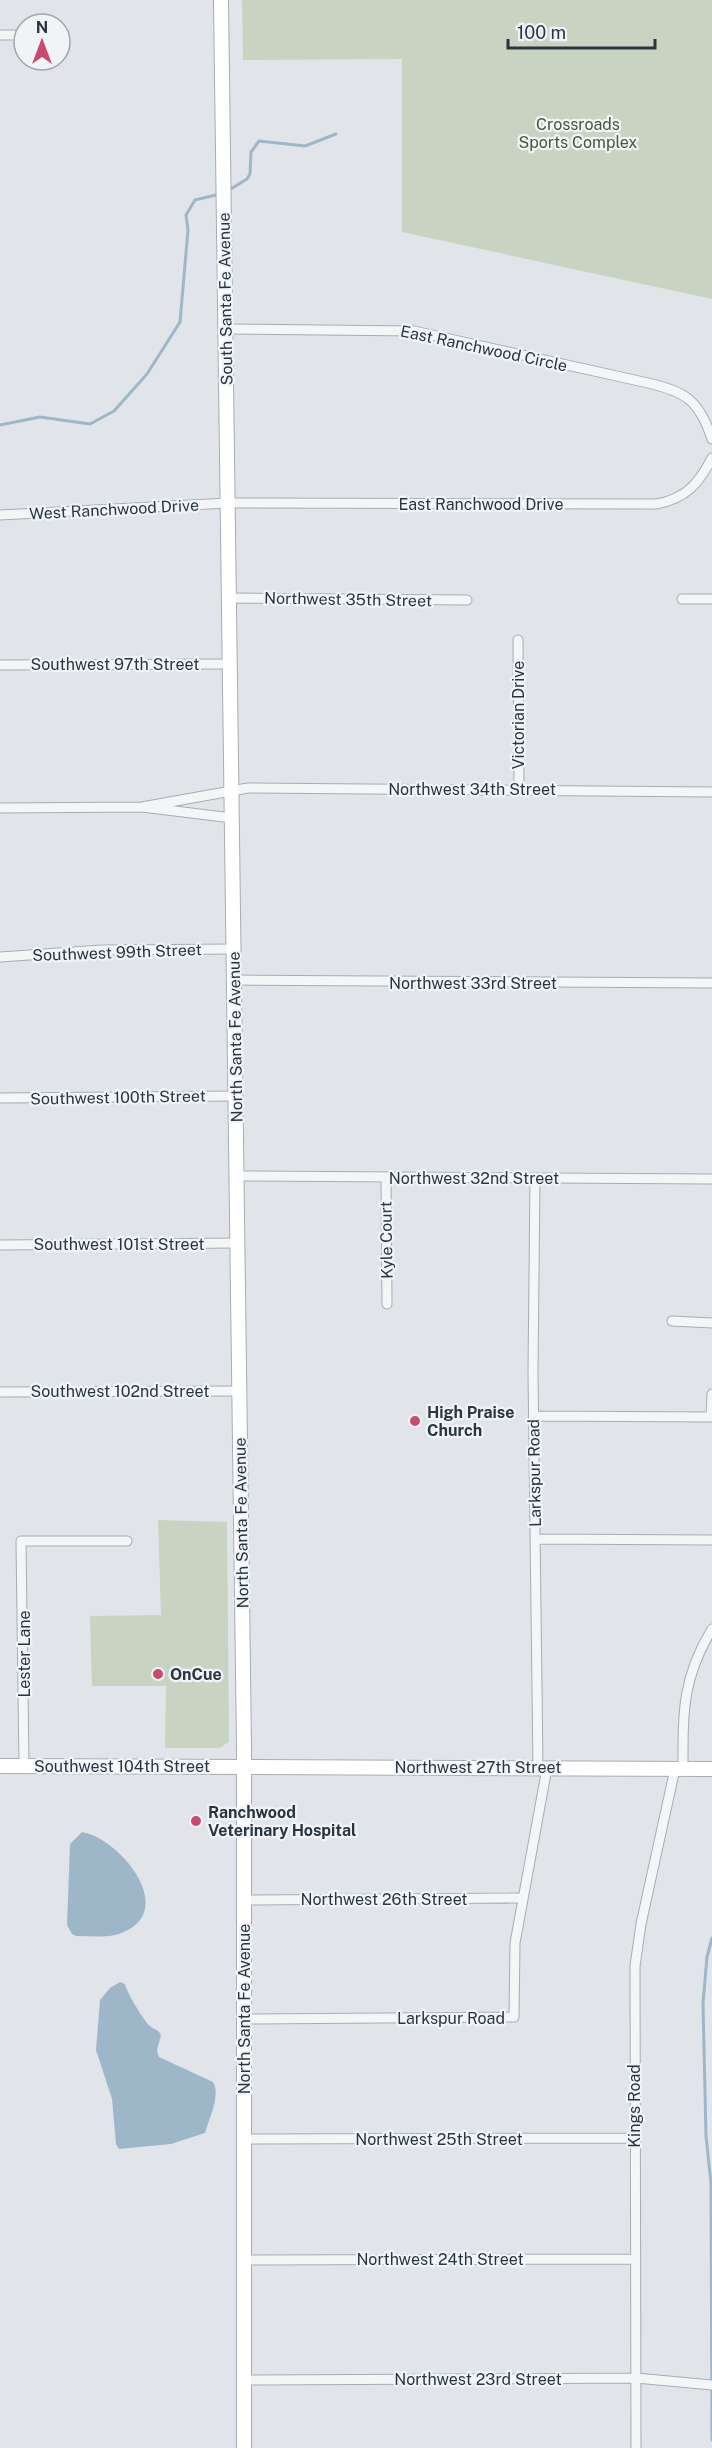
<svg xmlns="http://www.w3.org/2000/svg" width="712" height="2448" font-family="'Public Sans',sans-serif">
<rect width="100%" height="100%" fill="#e1e5e9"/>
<path fill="#c8d3c2" d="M242 0H712V299L402 232V59L243 60Z
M158 1520 227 1522 229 1742 219 1748H165L166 1686H92L90 1616 161 1615Z"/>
<path fill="#9db7c8" d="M82 1832C119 1838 176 1907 126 1931 111 1939 93 1936 76 1936L72 1934 67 1925 70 1844Z
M120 1982 125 1984C127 1993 144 2021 150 2026 155 2030 158 2029 161 2035L157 2050 159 2057 213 2082C221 2095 209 2119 205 2133L171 2144 119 2149 116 2144 112 2099 96 2050 100 2000 110 1988Z"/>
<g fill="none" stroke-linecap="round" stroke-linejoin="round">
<path stroke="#9db7c8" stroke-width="3" d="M229 190 247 179 250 174 251 152 259 141 305 146 336 134
M0 425 40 417 90 424 114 411 147 374 180 322 188 230 186 215 195 200 220 194
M712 1938 707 1957 703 2003 706 2136 711 2183 712 2440"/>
<g stroke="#a6adb3" stroke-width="11">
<path id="minor" d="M60 34H64
M0 35H24
M226 329 414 331 648 383C686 392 699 400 712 439
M0 515 228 503 656 504C686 499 699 483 712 458
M229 598 467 600
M682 599H712
M518 640 519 790
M0 665 230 664
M142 807 248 788 712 792
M0 808 142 807 232 818
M0 957 102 950 234 949
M234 980 712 983
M0 1098 236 1096
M237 1176 712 1179
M386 1177 387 1304
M535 1178 533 1372 538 1768
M0 1245 238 1243
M672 1321 712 1323
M0 1392 239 1391
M534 1416 712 1417
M711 1417 712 1394
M535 1539 712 1540
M24 1766 21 1541H127
M683 1769C683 1713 682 1678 712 1629
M244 1900 523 1898
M243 2019 514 2017 515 1943 547 1768
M243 2139 634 2138
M244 2260 636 2259
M244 2380 636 2378 712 2385
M636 2448 635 1966 641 1924 675 1769"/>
</g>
<g stroke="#a6adb3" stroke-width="16">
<path id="secondary" d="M221 0 244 1748V2448
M0 1766 712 1769"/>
</g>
<use href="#minor" stroke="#f3f5f7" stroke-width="9"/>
<use href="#secondary" stroke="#fff" stroke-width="14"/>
</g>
<g fill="#ca496d" stroke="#f0f4f6" stroke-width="2">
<circle cx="415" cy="1421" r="6"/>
<circle cx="158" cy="1674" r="6"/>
<circle cx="196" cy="1821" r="6"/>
</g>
<g text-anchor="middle" stroke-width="4.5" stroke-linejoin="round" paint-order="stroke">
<g font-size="16" fill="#435b37" stroke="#f0f4f6">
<text x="578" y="130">Crossroads<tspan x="578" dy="18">Sports Complex</tspan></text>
</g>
<g font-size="16" fill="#293540" stroke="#f0f4f6">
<text transform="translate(225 299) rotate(-91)" y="6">South Santa Fe Avenue</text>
<text transform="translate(484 348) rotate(12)" y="6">East Ranchwood Circle</text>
<text x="481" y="510">East Ranchwood Drive</text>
<text transform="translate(114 509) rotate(-3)" y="6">West Ranchwood Drive</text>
<text transform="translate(348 599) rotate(1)" y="6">Northwest 35th Street</text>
<text x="115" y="670">Southwest 97th Street</text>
<text transform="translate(518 715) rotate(-90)" y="6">Victorian Drive</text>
<text x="472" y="795">Northwest 34th Street</text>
<text transform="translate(117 952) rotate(-2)" y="6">Southwest 99th Street</text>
<text x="473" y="989">Northwest 33rd Street</text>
<text transform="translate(235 1037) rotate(-91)" y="6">North Santa Fe Avenue</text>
<text transform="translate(118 1097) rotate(-1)" y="6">Southwest 100th Street</text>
<text x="474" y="1184">Northwest 32nd Street</text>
<text transform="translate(386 1240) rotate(-91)" y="6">Kyle Court</text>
<text x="119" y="1250">Southwest 101st Street</text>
<text x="120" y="1397">Southwest 102nd Street</text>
<text transform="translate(534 1473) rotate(-91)" y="6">Larkspur Road</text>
<text transform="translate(241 1523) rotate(-91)" y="6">North Santa Fe Avenue</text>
<text transform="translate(24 1654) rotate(-90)" y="6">Lester Lane</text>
<text x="122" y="1772">Southwest 104th Street</text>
<text x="478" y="1773">Northwest 27th Street</text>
<text x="384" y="1905">Northwest 26th Street</text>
<text transform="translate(244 2009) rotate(-90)" y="6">North Santa Fe Avenue</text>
<text x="451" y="2024">Larkspur Road</text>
<text transform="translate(634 2106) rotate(-90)" y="6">Kings Road</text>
<text x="439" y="2145">Northwest 25th Street</text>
<text x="440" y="2265">Northwest 24th Street</text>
<text x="478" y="2385">Northwest 23rd Street</text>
</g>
<g font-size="16" font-weight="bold" fill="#293540" stroke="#f0f4f6" text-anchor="start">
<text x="427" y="1418">High Praise<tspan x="427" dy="18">Church</tspan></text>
<text x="170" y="1680">OnCue</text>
<text x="208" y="1818">Ranchwood<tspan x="208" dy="18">Veterinary Hospital</tspan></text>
</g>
</g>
<g transform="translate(42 42)"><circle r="28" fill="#f0f4f6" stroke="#a0a8ad" stroke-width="1.5"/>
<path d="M0-4.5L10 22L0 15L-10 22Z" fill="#ca496d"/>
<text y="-9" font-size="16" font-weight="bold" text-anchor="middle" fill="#293540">N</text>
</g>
<path d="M508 39v9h147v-9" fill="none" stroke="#293540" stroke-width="3"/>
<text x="517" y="39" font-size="18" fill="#293540" stroke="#f0f4f6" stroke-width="4.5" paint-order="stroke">100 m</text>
</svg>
